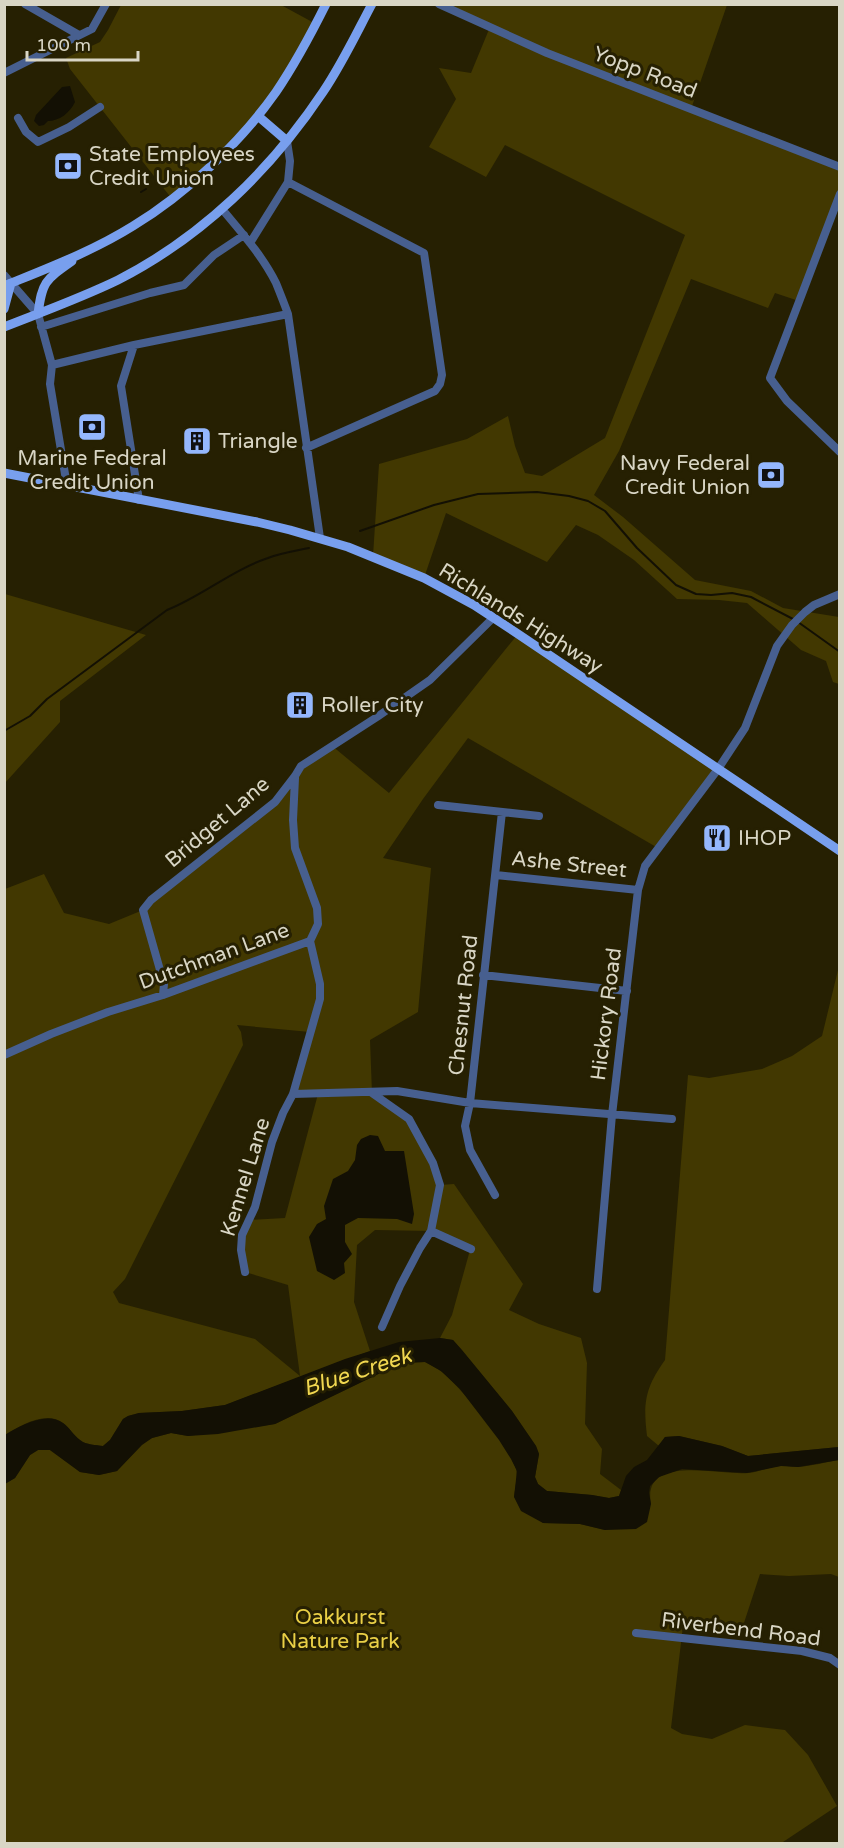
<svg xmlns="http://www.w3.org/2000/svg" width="844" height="1848" font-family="'Varela Round',sans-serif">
<rect width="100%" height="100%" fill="#262002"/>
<path fill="#423801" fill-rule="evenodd" d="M121 5H281L316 24 258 116 172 199 70 69 66 58 100 42 108 30Z
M439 5H727L691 109 839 167V194L799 301 775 293 768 308 691 279 619 451 594 495 623 517 695 580 751 591 783 608 839 617V684L833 682 826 661 801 650 747 603 719 600 677 599 634 560 598 535 576 525 547 562 446 513 424 578 373 556 379 464 467 439 508 416 515 446 525 473 542 476 605 438 685 235 505 145 486 177 429 147 456 99 439 68 471 73 490 27Z
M5 594 146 635 60 701V722L5 783Z
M518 634 718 769 658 848 468 738 423 799 383 858 431 868 418 1012 370 1040 372 1093 409 1119 440 1185 454 1184 523 1284 509 1310 539 1324 581 1338 587 1363 585 1424 602 1449 600 1474 621 1490 619 1496 609 1498 592 1495 547 1491 538 1484 535 1477 539 1454 536 1446 512 1411 453 1340 440 1338 452 1315 470 1250 431 1231 375 1230 357 1245 354 1302 370 1351 225 1405 182 1411 139 1413 128 1416 123 1419 110 1440 103 1446C96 1445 86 1445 80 1440 74 1436 70 1428 63 1423 46 1410 20 1426 5 1435V889L44 874 64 913 109 924 143 910 275 802 301 766 331 745 389 793ZM237 1025 310 1032 293 1094H318L285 1218 248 1220 241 1250 245 1272 288 1285 300 1376 255 1339 119 1303 113 1292 125 1279 243 1045 241 1032Z
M839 966V1447L748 1456 722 1446 679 1436 665 1437 659 1446 647 1436C643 1403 645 1388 665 1360L688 1075 709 1078 762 1069 792 1056 822 1036Z
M425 1362C431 1365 437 1368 442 1372 460 1386 510 1447 516 1469 518 1477 515 1488 514 1497L543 1523 580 1524 605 1530 651 1504C641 1453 721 1476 748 1473 759 1472 769 1467 780 1466 786 1465 792 1467 798 1467 812 1466 826 1462 839 1460V1577L831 1574 789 1576 760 1574 741 1632 701 1627 684 1617 671 1728 682 1734 712 1739 745 1725 785 1730 808 1755 837 1806 780 1844 5 1843 4 1484 15 1478 30 1455 38 1450H50L80 1472 99 1475 117 1471 142 1444 152 1438 171 1433 188 1436 275 1424 401 1363Z"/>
<path fill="#131004" d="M70 86 75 102C70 113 59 121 48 121L44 125 39 126 34 121 36 115 62 87Z
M370 1135 378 1136 385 1151H404L414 1214 412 1224 397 1219 358 1218 345 1225V1242L352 1254 344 1263 345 1273 334 1280 317 1271 309 1237 317 1224 326 1219 324 1206 333 1179 348 1171 355 1160 357 1145 361 1139Z
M440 1338 453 1340 462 1350 512 1411 536 1446 539 1454 535 1477 538 1484 547 1491 592 1495 609 1498 619 1496 626 1476 634 1467 647 1460 665 1437 679 1436 722 1446 748 1456 839 1447V1460L798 1467 781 1466 747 1473 682 1469 659 1477 650 1486 649 1493 651 1504 647 1522 636 1529 605 1530 580 1524 543 1523 521 1511 514 1497 517 1471 511 1459 499 1440 460 1389 441 1371 425 1362 401 1363 275 1424 218 1434 188 1436 171 1433 152 1438 142 1445 117 1471 99 1475 80 1472 50 1450H38L30 1455 15 1478 5 1484V1435C20 1426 46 1411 63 1423 70 1428 74 1436 80 1440 86 1445 96 1445 103 1446L110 1440 123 1419 128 1416 139 1413 182 1411 225 1405 345 1359 399 1342Z"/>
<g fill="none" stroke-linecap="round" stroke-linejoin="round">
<path stroke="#131004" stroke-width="2" d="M141 192 146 189
M360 531 434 505 478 494 537 492 569 496 588 501 605 511 637 548 676 585 696 594 711 595 732 593 751 597 793 619
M798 622 840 652
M4 731 30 716 47 699 167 610C202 596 232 570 268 558 281 553 295 551 309 548"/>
<path stroke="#475f8f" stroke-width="8" d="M25 4 79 35
M439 4 547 53 840 167
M4 73 92 29 106 4
M18 118 26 132 38 142 69 127 100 107
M288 182 424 253 442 375 440 384 435 391 306 448
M840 194 770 378 787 401 840 452
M222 209C241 232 262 255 276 283 280 293 284 303 288 314L320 538
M250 243 288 182 290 161 287 141
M4 275 38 314 52 365 50 384 67 486
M41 327 150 293 184 285 214 255 244 235
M134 345 121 386 139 500
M52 365 134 345 288 314
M438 805 539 816
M496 875 638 890
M483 975 627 991
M163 995 164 984 143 910 151 900 275 802 295 776 301 766 377 717 430 680 493 618
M4 1055 51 1034 108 1012 163 995 310 941 318 924 317 908 295 848 293 820 295 778
M372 1093 409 1119 433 1163 440 1185 431 1231 420 1248 400 1286 382 1327
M293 1094 397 1091 470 1103 672 1119
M495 1195 470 1150 465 1126 470 1103 502 812
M431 1231 471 1249
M245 1272 241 1250 242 1235 255 1207 272 1142 283 1113 293 1094 320 999V984L310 941
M597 1289 612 1115 638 890 645 866 718 769 745 728 777 646 792 625 805 612 814 605 840 594
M636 1633 802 1651 830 1658 840 1665"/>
<path stroke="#789fee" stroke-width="9" d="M258 116 287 141
M4 286C48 268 93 251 133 226 186 194 241 142 276 92 295 64 311 34 326 4
M4 309 11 283
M38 314C42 282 45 280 72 261
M4 327C42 312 81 298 118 280 202 237 271 170 323 92 342 64 356 34 372 4
M4 473 257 522 290 530 348 547 424 578 474 605 518 634 840 851"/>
</g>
<defs>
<g id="bank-square" transform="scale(1.5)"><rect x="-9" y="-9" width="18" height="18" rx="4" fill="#94b7fd" stroke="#262002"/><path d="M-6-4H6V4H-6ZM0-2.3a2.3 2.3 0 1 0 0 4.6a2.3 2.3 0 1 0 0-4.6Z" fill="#111"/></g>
<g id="building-square" transform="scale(1.5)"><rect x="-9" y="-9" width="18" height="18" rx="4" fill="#94b7fd" stroke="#262002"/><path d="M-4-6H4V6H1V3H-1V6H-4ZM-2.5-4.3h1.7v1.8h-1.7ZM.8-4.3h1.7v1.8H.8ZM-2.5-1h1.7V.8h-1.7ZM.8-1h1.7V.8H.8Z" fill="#111"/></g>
<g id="restaurant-square" transform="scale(1.5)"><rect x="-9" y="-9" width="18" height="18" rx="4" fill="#94b7fd" stroke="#262002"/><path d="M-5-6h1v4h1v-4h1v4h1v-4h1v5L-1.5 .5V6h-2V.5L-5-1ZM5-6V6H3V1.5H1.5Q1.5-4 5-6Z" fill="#111"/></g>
</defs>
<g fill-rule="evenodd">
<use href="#bank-square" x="68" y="166"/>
<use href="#bank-square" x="92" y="427"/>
<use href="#building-square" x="197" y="441"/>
<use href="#bank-square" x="771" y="475"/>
<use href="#building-square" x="300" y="705"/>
<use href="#restaurant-square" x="717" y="838"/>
</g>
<g text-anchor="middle" stroke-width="6" stroke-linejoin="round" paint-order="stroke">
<g font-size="21" fill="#d9d6c5" stroke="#262002">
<text transform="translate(645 72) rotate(21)" y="7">Yopp Road</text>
<text transform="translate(521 618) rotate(32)" y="7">Richlands Highway</text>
<text transform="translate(217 822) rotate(-40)" y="7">Bridget Lane</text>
<text transform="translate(569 864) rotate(6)" y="7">Ashe Street</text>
<text transform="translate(214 956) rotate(-20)" y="7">Dutchman Lane</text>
<text transform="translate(463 1005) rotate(-84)" y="7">Chesnut Road</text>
<text transform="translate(606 1014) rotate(-83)" y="7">Hickory Road</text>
<text transform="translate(245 1177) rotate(-73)" y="7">Kennel Lane</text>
<text transform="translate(741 1629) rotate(7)" y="7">Riverbend Road</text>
</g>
<g font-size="21" fill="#d9d6c5" stroke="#262002" text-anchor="start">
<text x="89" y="161">State Employees<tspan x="89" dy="24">Credit Union</tspan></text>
<text x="218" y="448">Triangle</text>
<text x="92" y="465" text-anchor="middle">Marine Federal<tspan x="92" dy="24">Credit Union</tspan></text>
<text x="750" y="470" text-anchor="end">Navy Federal<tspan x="750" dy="24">Credit Union</tspan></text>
<text x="321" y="712">Roller City</text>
<text x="738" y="845">IHOP</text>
</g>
<g font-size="21" fill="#e9cf46" stroke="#262002">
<text x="340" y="1624">Oakkurst<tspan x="340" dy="24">Nature Park</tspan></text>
</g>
<g font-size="22" font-style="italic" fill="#f1d750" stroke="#262002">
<text transform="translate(357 1371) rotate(-18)" y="8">Blue Creek</text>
</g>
</g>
<rect width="844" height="1848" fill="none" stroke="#d9d6c5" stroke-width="12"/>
<path d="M27 51v9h111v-9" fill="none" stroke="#d9d6c5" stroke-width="3"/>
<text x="36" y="51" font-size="18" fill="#d9d6c5" stroke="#262002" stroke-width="4.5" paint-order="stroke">100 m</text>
</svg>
